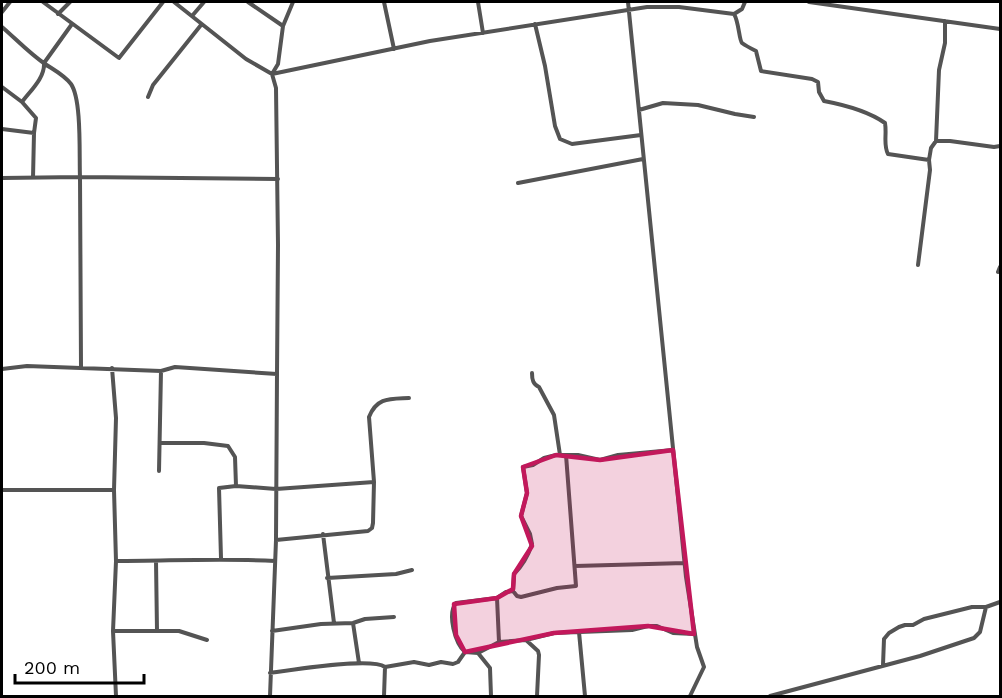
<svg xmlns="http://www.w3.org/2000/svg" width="1002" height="698" font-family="'Work Sans',sans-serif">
<rect width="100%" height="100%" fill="#fff"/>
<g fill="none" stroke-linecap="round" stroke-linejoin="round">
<path stroke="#545454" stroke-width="4" d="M43 2 119 58 163 2
M174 2 246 59 272 74 276 88 278 245 277 374
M248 2 283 26
M384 2 394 49
M478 2 483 33
M628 2 686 577 697 647 704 667 690 696
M809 2 1000 29
M2 12 10 2
M58 14 70 2
M734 14C739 22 739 40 742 43 746 46 752 49 756 51L761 71 812 79 818 82 819 92 824 101C845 105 868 111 885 123 887 134 883 145 888 154L929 160 930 170 918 265
M192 16 204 2
M535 24 545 66 555 126 560 139 572 144 641 135
M2 27C16 39 29 53 45 64 54 70 64 75 71 84 82 100 79 156 80 177L278 179
M272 74 430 41 647 7H679L734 14 742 9 745 2
M272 74 278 64 283 26 293 2
M2 87 22 102 36 118 34 133 2 129
M148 97 153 85 201 25
M22 102C30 91 45 78 44 63L72 24
M639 110 663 103 698 105 735 114 754 117
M936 141 939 70 945 43V21
M929 160 931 148 936 141H950L994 147 1000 146
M2 178 80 177 81 367
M33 178 34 133
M518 183 643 159
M998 272 1000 267
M112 368 116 418 114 490 116 561 113 631 116 696
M2 369 27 366 161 371 175 367 277 374 276 540 270 696
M532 373C532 380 533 384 539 387L554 415 560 455
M160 443H204L228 446 235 457 236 486
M159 471 161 371
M2 490H114
M323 534 334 623
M276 540 368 531 372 528 373 523 374 482
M221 558 219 488 236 486 276 489 374 482 369 417C377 397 390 399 409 398
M116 561C169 561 222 558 275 561
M156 561 157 631
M575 566 685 563
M327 578 396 574 412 570
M513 591 514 574C523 565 528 556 532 544L530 534 521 516 527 493 523 467 533 465 544 458 556 455H578L600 460 618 455 673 450
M497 598 499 642
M353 623 359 663
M113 631H179L207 640
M272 631 321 624 353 623 365 619 394 617
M579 632 585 696
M526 640 538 651 539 655 537 696
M465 652C455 643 447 614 456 603L497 598 506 592 513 591 517 596 521 597 557 588 576 586 566 455
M478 653 490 668 491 696
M883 665 884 639 889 633 899 627 905 625H913L924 619 972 607H986L1000 602
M270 673C291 670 371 657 385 667
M384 696 385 667 414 662 429 665 441 662 453 664 458 662 465 652 478 653 499 642 526 640 554 633 632 630 648 626H657L673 633 694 634
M770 696 920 656 974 638 980 632 986 607"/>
</g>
<path fill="#c2185b" fill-opacity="0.2" stroke="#c2185b" stroke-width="4.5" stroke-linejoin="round" d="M673 450 694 634 648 626 554 633 465 652 456 635 454 604 497 598 513 589 514 574 532 546 521 516 527 493 523 467 556 455 600 460Z"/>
<rect width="1002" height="698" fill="none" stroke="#000000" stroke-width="6"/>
<path d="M15 674v9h129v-9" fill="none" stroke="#000000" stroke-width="3"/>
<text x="24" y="674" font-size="18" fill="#000000" stroke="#ffffff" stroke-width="4.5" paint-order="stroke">200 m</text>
</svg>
